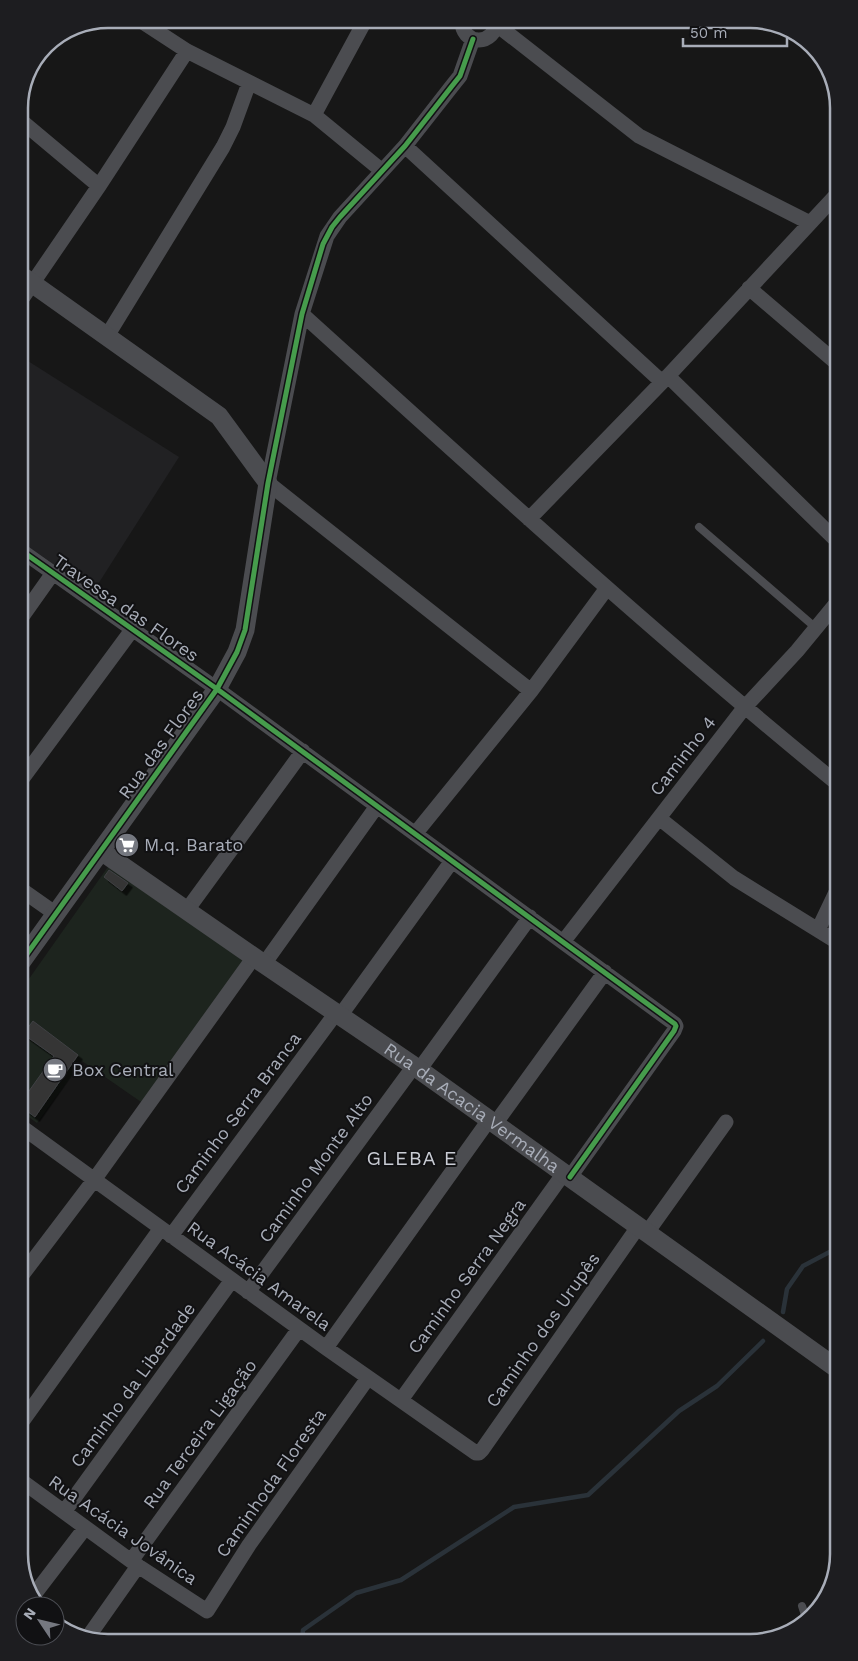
<svg xmlns="http://www.w3.org/2000/svg" width="858" height="1661" font-family="'Work Sans',sans-serif">
<defs>
<filter id="shadow"><feDropShadow dx="4.5" dy="4.5" stdDeviation="0" flood-color="#0009"/></filter>
</defs>
<rect width="100%" height="100%" fill="#171717"/>
<path fill="#212123" d="M28 361 179 457 93 592 19 540V373Z"/>
<path fill="#1d241e" d="M110 864 246 962 144 1104 82 1061 37 1123 19 1110V993Z"/>
<g fill="none" stroke-linecap="round" stroke-linejoin="round">
<path stroke="#2a3239" stroke-width="4.5" d="M783 1312 787 1289 803 1266 839 1247
M302 1642 303 1630 356 1593 401 1580 514 1507 588 1495 679 1411 717 1386 763 1341"/>
</g>
<path fill="#353536" stroke="#3f4043" filter="url(#shadow)" d="M109 870 128 883 122 891 104 877Z
M33 1021 78 1055 35 1117 19 1105 54 1056 23 1034Z"/>
<g fill="none" stroke-linecap="round" stroke-linejoin="round">
<path stroke="#4b4c50" stroke-width="8" d="M699 527 816 628
M802 1606 806 1618"/>
<path stroke="#4b4c50" stroke-width="15" d="M138 19 187 51 314 115 381 170
M462 19C460 46 496 48 497 19
M497 25 639 136 810 223
M473 39 460 76 452 86 405 146 340 217 327 236 302 314 268 483 531 691
M314 115 366 19
M19 119 99 186
M405 146 662 382
M749 288 839 365
M19 303 99 186 187 51
M302 314C479 474 655 635 839 785
M107 336 223 147 233 127 249 83
M668 376 839 543
M529 519 668 376 839 192
M19 549 217 689 675 1024 676 1026 674 1031 570 1177
M19 621 53 573
M19 783 132 630
M659 818 734 878 839 943
M415 834 531 691 607 588
M19 888 56 914
M187 910 303 751
M818 930 839 886
M563 942 744 708 797 651 839 600
M264 964 377 806
M340 1016 452 861
M419 1070 530 917
M495 1124 605 972
M19 1125 326 1348 476 1453H479L482 1450 638 1227
M646 1234 726 1122
M171 1236 336 1013
M19 1279 94 1180 254 957
M248 1292 414 1066
M326 1348 489 1120
M401 1400 564 1173
M19 1426 161 1228
M19 1479 138 1566 207 1611 249 1545 368 1378
M64 1512 232 1280
M131 1561 299 1329
M33 1596 85 1528
M88 1637 138 1566"/>
<g stroke="#4b4c50" stroke-width="19">
<path id="s1" d="M101 851 264 964 414 1066 839 1370"/>
<path d="M19 965 217 689 237 652 245 630 268 483 219 416 19 274"/>
</g>
<g stroke="#111113" stroke-width="8">
<path id="cycleway" d="M19 549 217 689 675 1024 676 1026 674 1031 570 1177
M19 965 217 689 237 652 245 630 268 483 302 314 323 244 332 227 340 217 405 146 452 86 460 76 473 39"/>
</g>
<use href="#cycleway" stroke="#469c4c" stroke-width="5"/>
</g>
<defs>
<g id="supermarket-disc" transform="scale(1.25)"><circle r="9.5" fill="#757880" stroke="#111113"/><path d="M-6-5.5h2.5l.6 2H6L4.5 2H-2.5L-4.4-4H-6ZM-1.5 3.2a1.3 1.3 0 1 0 .1 0ZM3 3.2a1.3 1.3 0 1 0 .1 0Z" fill="#fff"/></g>
<g id="cafe-disc" transform="scale(1.25)"><circle r="9.5" fill="#757880" stroke="#111113"/><path d="M-5.5-4.5H6V0H3Q3 3.5 0 3.5H-2.5Q-5.5 3.5-5.5 0ZM3-3.2v2h1.7v-2ZM-6 4.5H4V6H-6Z" fill="#fff"/></g>
</defs>
<g fill-rule="evenodd">
<use href="#supermarket-disc" x="127" y="845"/>
<use href="#cafe-disc" x="55" y="1070"/>
</g>
<g text-anchor="middle" stroke-width="4" stroke-linejoin="round" paint-order="stroke">
<g font-size="18" fill="#a8adb8" stroke="#111113">
<text transform="translate(126 608) rotate(35)" y="6">Travessa das Flores</text>
<text transform="translate(161 744) rotate(-54)" y="6">Rua das Flores</text>
<text transform="translate(683 756) rotate(-52)" y="6">Caminho 4</text>
<text dy="6" stroke="none"><textPath href="#s1" startOffset="451">Rua da Acacia Vermalha</textPath></text>
<text transform="translate(238 1113) rotate(-53)" y="6">Caminho Serra Branca</text>
<text transform="translate(316 1168) rotate(-54)" y="6">Caminho Monte Alto</text>
<text transform="translate(259 1276) rotate(36)" y="6">Rua Acácia Amarela</text>
<text transform="translate(467 1276) rotate(-54)" y="6">Caminho Serra Negra</text>
<text transform="translate(543 1330) rotate(-55)" y="6">Caminho dos Urupês</text>
<text transform="translate(133 1385) rotate(-54)" y="6">Caminho da Liberdade</text>
<text transform="translate(200 1434) rotate(-54)" y="6">Rua Terceira Ligação</text>
<text transform="translate(271 1483) rotate(-55)" y="6">Caminhoda Floresta</text>
<text transform="translate(123 1530) rotate(35)" y="6">Rua Acácia Jovânica</text>
</g>
<g font-size="18" fill="#a8adb8" stroke="#111113" text-anchor="start">
<text x="144" y="851">M.q. Barato</text>
<text x="72" y="1076">Box Central</text>
</g>
<g font-size="20" letter-spacing="1" fill="#c9ccd4" stroke="#111113">
<text x="412" y="1165">GLEBA E</text>
</g>
</g>
<path d="M0 0H858V1661H0ZM108 28H750A80 80 0 0 1 830 108V1554A80 80 0 0 1 750 1634H108A80 80 0 0 1 28 1554V108A80 80 0 0 1 108 28Z" fill="#1d1d20" fill-rule="evenodd"/>
<path fill="none" stroke="#a8adb8" stroke-width="2.5" d="M108 28H750A80 80 0 0 1 830 108V1554A80 80 0 0 1 750 1634H108A80 80 0 0 1 28 1554V108A80 80 0 0 1 108 28Z"/>
<g transform="translate(40 1621) rotate(305)"><circle r="24" fill="#111113" stroke="#4d4f55"/>
<path d="M0-4L9 19L0 12L-9 19Z" fill="#757880"/>
<text y="-8" font-size="14" font-weight="bold" text-anchor="middle" fill="#a8adb8">N</text>
</g>
<path d="M683 38v8h104v-8" fill="none" stroke="#a8adb8" stroke-width="2.5"/>
<text x="690" y="38" font-size="15" fill="#a8adb8" stroke="#111113" stroke-width="4" paint-order="stroke">50 m</text>
</svg>
